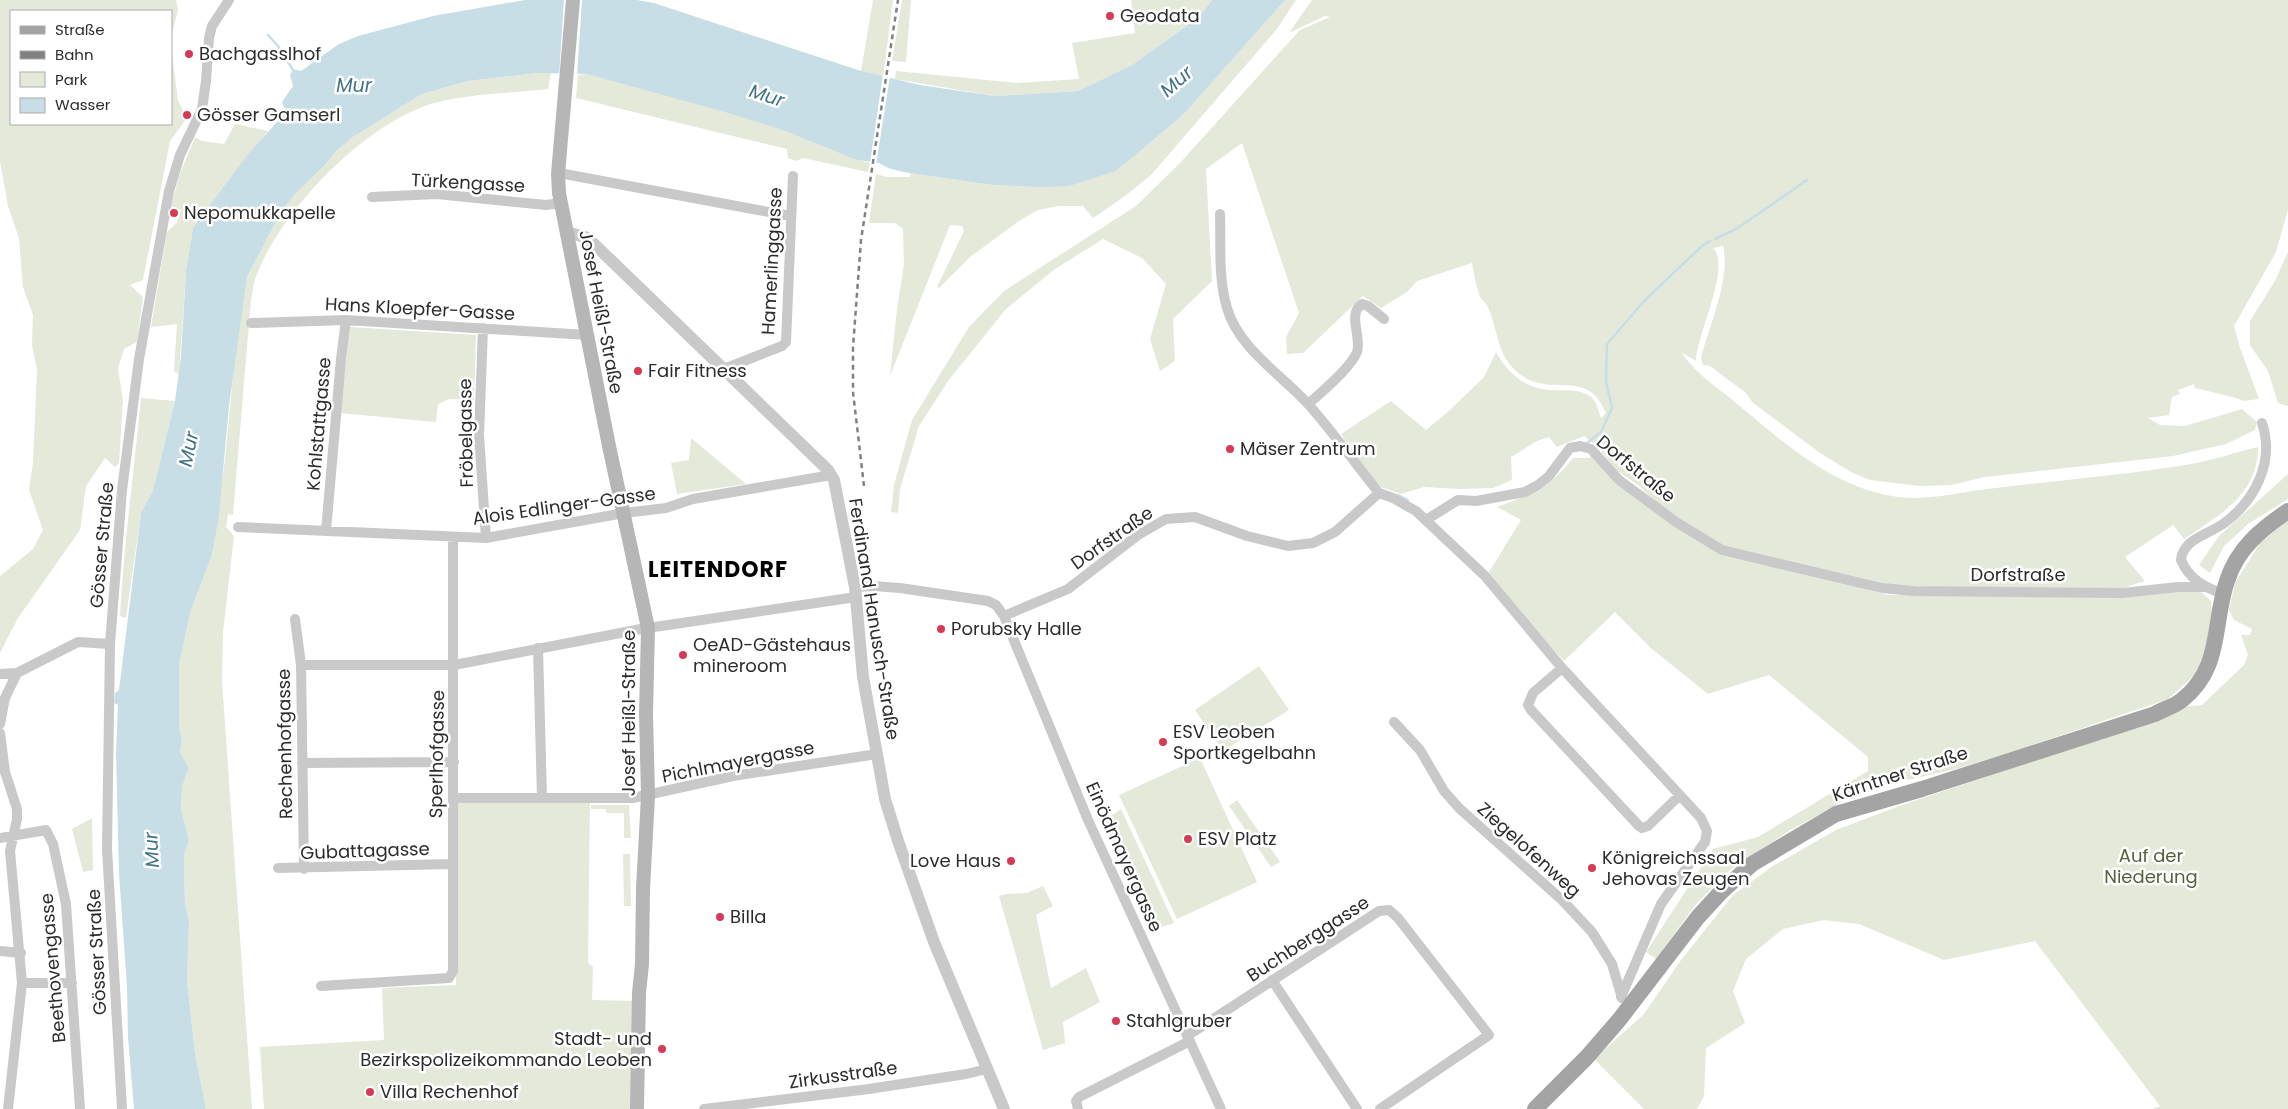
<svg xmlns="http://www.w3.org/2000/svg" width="2288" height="1109" font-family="Poppins,sans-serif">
<rect width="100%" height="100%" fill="#fff"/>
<path fill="#e4e9da" d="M0 0H176L178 10 171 37V11H11V124H171V46L178 101 182 108 184 117 187 118 170 141 143 280 130 285 143 297 137 342 124 349 118 368 123 400 119 463 115 467 105 458 86 486 80 530 18 618 0 653V576L33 549 43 530 29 490 33 462 37 370 32 345 33 315 23 287 19 238 8 206 0 161Z
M873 0H893L883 77 861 71Z
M902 0H911L906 62 892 61Z
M1131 0H1212L1199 17 1132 65 1078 91 995 96 895 79 896 71 1017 83 1079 79 1072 43 1135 33Z
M1285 0H1296L1277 29 1151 175 1125 196 1093 218 1083 206H1059L1038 210 1019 221 970 257 939 288 937 287 964 231 962 226 950 225 890 376 897 309 904 264 903 229 895 223H869L876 174 887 177H910L911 173 992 185 1037 187 1137 154 1185 113Z
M1312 0H2288V210L2276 252 2234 326 2240 348 2259 399 2244 401 2236 398 2195 388 2194 384 2178 390 2180 394 2172 397 2169 415 2148 418 2160 425 2185 426 2242 409 2257 422 2255 430 2226 444 2173 456 1985 477 1951 485 1919 486 1870 480 1851 472 1820 453 1752 402 1746 393 1710 366 1703 365 1701 358C1709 326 1731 279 1723 246L1713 248C1732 267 1696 336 1696 361L1681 352C1697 374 1710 382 1730 398 1781 440 1830 487 1898 497 1931 501 1963 491 1996 488 2061 480 2126 475 2191 464 2214 460 2235 452 2258 447 2258 495 2219 515 2184 539L2173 525 2125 557 2145 581 2119 589H1962L1887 584 1734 550 1711 540 1659 505 1638 485 1615 469 1598 447 1584 436 1557 447 1549 437 1537 441 1511 457 1512 480 1493 488 1459 489 1424 487 1401 494 1381 487 1368 475 1341 434 1391 401 1426 430 1450 410 1484 377 1496 352C1507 372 1525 389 1550 390 1564 391 1580 388 1591 397 1597 402 1598 411 1601 418L1606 413C1587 365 1550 401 1516 371 1496 353 1498 328 1487 305 1485 302 1482 300 1480 297 1476 286 1474 274 1472 263L1417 281 1407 292 1381 308 1363 296 1303 353 1287 354 1286 337 1299 313 1242 143 1206 169 1212 281 1173 319 1175 361 1160 371 1150 339 1166 284 1142 258 1103 239 1055 269 1006 309 948 381 919 426 900 489 898 513 891 512 894 485 912 420 969 327 1004 291 1136 206 1179 164 1300 30 1330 17 1325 16 1289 33Z
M539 73H551L548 89C512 93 462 94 428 105 361 128 283 209 257 274 253 282 253 292 251 300L233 515 228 514 226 527 234 536 223 632 222 681 252 1109H206L195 1053 187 980 189 921 185 904 184 854 189 841 181 809 182 786 189 768 180 752 182 742 179 725V665L191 610 212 555 225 460 237 334 247 277 281 212 295 194 325 165 336 151 353 137 422 94 468 81Z
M587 74C677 94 774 120 857 160L870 163 868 172 803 158 797 161 788 158 787 149 576 98 578 75Z
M235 124 268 131 193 228 186 271 179 374 174 371 177 324 151 327 167 232 177 222 181 210 171 206 179 176 195 137 202 141 224 144Z
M2288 252V406L2278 403 2268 371 2250 345V321L2275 281Z
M350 327 476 335 474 400 449 399 438 404 436 422 340 413Z
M141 398 175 401 153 490 141 513 126 618 120 616C124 543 134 471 141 398Z
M691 438 746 484 677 494 671 463 689 460Z
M1593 454 1702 542 1887 595 2199 590 2211 601 2212 615 2207 647 2196 674 2168 699 2029 746 1956 769 1898 782 1845 800 1789 831 1731 869 1697 903 1656 959 1646 952 1713 849 1758 837 1868 771V757L1769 675 1708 694 1652 649 1615 612 1564 661 1522 616 1489 572 1521 520 1497 507 1539 491 1561 472 1573 458H1589Z
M2288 474V499L2248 524 2224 546 2210 573 2199 565 2219 536Z
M2288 520V1109H2152L2160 1106 2035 941 1944 960 1859 924 1824 920 1783 929 1746 959 1733 991 1745 1023 1706 1048 1704 1096 1697 1109H1644L1594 1059 1644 1014 1681 960 1733 895 1773 866 1836 830 1902 805 2147 723 2183 707 2202 705 2244 665 2248 655 2241 635H2250L2252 629 2234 620 2229 610 2235 583 2260 543Z
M1259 666 1289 710 1223 751 1195 710Z
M1200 758 1257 882 1177 919 1119 795Z
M1237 800 1280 862 1271 867 1229 806Z
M590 801 588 963 593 967 592 1000 639 1001 637 1109H264L260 1047 384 1040 382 988 456 985 458 802Z
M591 805H629L631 838H624V813H606V809H591Z
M1121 809 1174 923 1152 930 1102 822Z
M92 818 93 870 83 872 72 829Z
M623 854H630L631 906H624Z
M1043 886 1053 906 1036 915 1051 988 1086 968 1100 1002 1063 1022 1065 1043 1043 1050 999 896 1006 894 1027 893Z"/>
<path fill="#c7dee7" d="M525 0H637L654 3 861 71 920 85 995 96 1078 91 1132 65 1199 17 1212 0H1285L1185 113 1137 154 1115 171 1069 186 1037 187 992 185 903 172 888 168 879 163 857 160 783 130 725 112 587 74 539 73 468 81 422 94 353 137 336 151 325 165 295 194 281 212 247 277 229 406 219 515 212 555 191 610 179 665V725L182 742 180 752 189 768 182 786 181 809 189 841 184 854 185 904 189 921 187 980 195 1053 206 1109H134L128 1037 127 987 119 874 116 753 118 705 114 703 115 693 119 690 141 513 153 490 175 401 181 356 186 271 193 228 249 153 286 112 282 102 293 86 290 75 293 69 301 71 339 44 358 36 433 16Z"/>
<path fill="#fff" d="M564 0H582L577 76H559Z
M883 74 890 76 876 165 870 163Z"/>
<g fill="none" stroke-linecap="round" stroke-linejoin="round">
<path stroke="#c7dee7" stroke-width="2.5" d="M268 35 278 46 293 70
M1715 239 1738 228 1807 180
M1586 444 1601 432 1612 408 1606 382 1607 344 1645 300 1702 246 1710 241
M1398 495 1408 500"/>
<path stroke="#c9c9c9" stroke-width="10" d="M559 173 790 216
M372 197 437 194 546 205 561 203
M1220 214C1221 245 1218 278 1227 308 1239 349 1281 374 1308 404 1333 432 1355 463 1379 493
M251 323 346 320 587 335
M483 328 479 435 486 538
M724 369 782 346 786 342 793 176
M1308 404C1320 394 1351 367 1357 352 1362 338 1347 313 1362 304L1368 306 1384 319
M1426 520 1458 500 1476 501 1525 492 1538 485 1549 476 1570 448 1580 446 1591 449 1619 480 1676 522 1722 550 1882 588 1914 591 2122 593 2178 587H2204
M238 527 486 538 624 513 666 508 693 499 831 475
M326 531 341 359 346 320
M855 587 873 586 900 588 988 601 996 605 1004 616 1068 589 1138 535 1166 519 1195 517 1247 536 1288 546 1313 543 1335 532 1379 493 1393 498 1416 511 1485 576 1562 668 1701 818 1707 831 1705 842 1661 904 1621 997
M2224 594C2205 588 2189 579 2181 560 2183 539 2207 535 2223 524 2255 501 2275 462 2262 423
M1004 616 1088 820 1221 1109
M295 619 301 665 304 869
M538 648 542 798
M301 665H454L641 629 856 597
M1562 668 1533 693 1528 705 1531 710 1639 826 1642 828 1648 826 1680 795
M0 674 17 673
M1394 722 1420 750 1444 791 1459 808 1562 900 1592 932 1612 964 1622 998
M0 724 5 698 17 673 78 642 110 644
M0 733 5 772 17 809V819L10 851 22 983 8 1109
M302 763 454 762
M454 798H633L733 776 877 754
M0 838 46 830 53 844 66 904 80 1109
M278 868 452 864
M0 951 21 953
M1272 980 1357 1109
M22 983H72
M321 986 449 978 453 971V537
M1187 1036 1379 911 1389 910 1398 918 1489 1035 1380 1109
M122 1109 107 849 110 644 122 490 139 359 169 191 180 155 202 109 206 81 209 38 212 26 229 0
M704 1109 869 1089 966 1074 987 1069
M1078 1109 1076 1101 1079 1097 1190 1041"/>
<path stroke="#c9c9c9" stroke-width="12" d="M566 232 585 237 592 242 828 470 834 480 855 587 863 677 885 799 898 841 934 942 1004 1109"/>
<path stroke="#b6b6b6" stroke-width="14" d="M573 0 558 174 559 193 609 446 648 628 646 714 648 796 643 889 642 964 639 993 637 1109"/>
<path stroke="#a4a4a4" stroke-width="16" d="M1535 1109 1587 1057 1619 1020 1698 917 1721 892 1752 864 1836 814 1922 789 2155 714C2164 709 2175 706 2182 700 2223 667 2212 625 2227 581 2237 549 2261 529 2288 511"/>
<path stroke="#818181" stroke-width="2.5" stroke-dasharray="5 4" stroke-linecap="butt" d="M864 486 853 392V347L861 240 898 0"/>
</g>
<g fill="#d73a57" stroke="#fff" stroke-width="2">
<circle cx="1110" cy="16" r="5"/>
<circle cx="189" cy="54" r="5"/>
<circle cx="187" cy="115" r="5"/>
<circle cx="174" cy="213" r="5"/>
<circle cx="638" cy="371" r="5"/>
<circle cx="1230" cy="449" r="5"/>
<circle cx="941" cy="629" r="5"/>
<circle cx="683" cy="655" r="5"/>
<circle cx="1163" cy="742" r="5"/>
<circle cx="1188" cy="839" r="5"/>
<circle cx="1011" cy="861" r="5"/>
<circle cx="1592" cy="868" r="5"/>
<circle cx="720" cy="917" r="5"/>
<circle cx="1116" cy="1021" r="5"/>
<circle cx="662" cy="1049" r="5"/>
<circle cx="370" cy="1092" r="5"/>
</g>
<g text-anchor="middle" stroke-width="5" stroke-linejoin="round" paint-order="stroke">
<g font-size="18" fill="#2c2c2c" stroke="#fff" text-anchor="start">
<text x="1120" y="22">Geodata</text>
<text x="199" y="60">Bachgasslhof</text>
<text x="197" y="121">Gösser Gamserl</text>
<text x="184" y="219">Nepomukkapelle</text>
<text x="648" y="377">Fair Fitness</text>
<text x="1240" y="455">Mäser Zentrum</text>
<text x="951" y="635">Porubsky Halle</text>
<text x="693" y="651">OeAD-Gästehaus<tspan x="693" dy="21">mineroom</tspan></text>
<text x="1173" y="738">ESV Leoben<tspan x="1173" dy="21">Sportkegelbahn</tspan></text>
<text x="1198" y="845">ESV Platz</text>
<text x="1602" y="864">Königreichssaal<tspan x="1602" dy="21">Jehovas Zeugen</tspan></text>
<text x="1001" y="867" text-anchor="end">Love Haus</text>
<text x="730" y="923">Billa</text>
<text x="1126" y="1027">Stahlgruber</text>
<text x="652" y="1045" text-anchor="end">Stadt- und<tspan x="652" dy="21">Bezirkspolizeikommando Leoben</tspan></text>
<text x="380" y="1098">Villa Rechenhof</text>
</g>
<g font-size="18" fill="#2c2c2c" stroke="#fff">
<text transform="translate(468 183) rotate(3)" y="6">Türkengasse</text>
<text transform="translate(772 261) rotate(-87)" y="6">Hamerlinggasse</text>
<text transform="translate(420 309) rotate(3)" y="6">Hans Kloepfer-Gasse</text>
<text transform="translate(601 312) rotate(79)" y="6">Josef Heißl-Straße</text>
<text transform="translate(319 424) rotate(-85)" y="6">Kohlstattgasse</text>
<text transform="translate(466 433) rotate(-91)" y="6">Fröbelgasse</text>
<text transform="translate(1636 469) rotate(39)" y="6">Dorfstraße</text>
<text transform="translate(564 506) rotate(-8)" y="6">Alois Edlinger-Gasse</text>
<text transform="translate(1112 538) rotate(-35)" y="6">Dorfstraße</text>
<text transform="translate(102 545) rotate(-85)" y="6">Gösser Straße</text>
<text x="2018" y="581">Dorfstraße</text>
<text transform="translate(874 619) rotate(81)" y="6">Ferdinand Hanusch-Straße</text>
<text transform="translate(629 713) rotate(-90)" y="6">Josef Heißl-Straße</text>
<text transform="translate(285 744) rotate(-91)" y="6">Rechenhofgasse</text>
<text transform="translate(437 754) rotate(-89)" y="6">Sperlhofgasse</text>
<text transform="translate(738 762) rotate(-11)" y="6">Pichlmayergasse</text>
<text transform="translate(1900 774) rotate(-18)" y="6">Kärntner Straße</text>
<text transform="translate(1529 850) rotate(42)" y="6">Ziegelofenweg</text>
<text transform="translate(365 851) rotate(-2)" y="6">Gubattagasse</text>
<text transform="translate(1124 857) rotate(66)" y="6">Einödmayergasse</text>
<text transform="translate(1308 939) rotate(-33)" y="6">Buchberggasse</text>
<text transform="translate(97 952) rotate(-93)" y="6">Gösser Straße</text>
<text transform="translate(53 968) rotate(-95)" y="6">Beethovengasse</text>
<text transform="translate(843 1075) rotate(-8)" y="6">Zirkusstraße</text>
</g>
<g font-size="18" fill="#53643d" stroke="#fff">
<text x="2151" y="862">Auf der<tspan x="2151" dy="21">Niederung</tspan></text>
</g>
<g font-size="19" font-style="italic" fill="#417387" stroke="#fff">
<text transform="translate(1176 81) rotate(-41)" y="7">Mur</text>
<text x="354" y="92">Mur</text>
<text transform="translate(767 95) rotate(18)" y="7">Mur</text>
<text transform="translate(188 449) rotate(-78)" y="7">Mur</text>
<text transform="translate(151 850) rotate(-93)" y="7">Mur</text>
</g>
<g font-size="22" font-weight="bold" letter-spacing="1" fill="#000" stroke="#fff">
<text x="718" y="577">LEITENDORF</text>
</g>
</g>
<rect x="10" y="10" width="162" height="115" fill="#ffffff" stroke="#ababab"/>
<rect x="20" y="26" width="25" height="8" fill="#a4a4a4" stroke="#ababab"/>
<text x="55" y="35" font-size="15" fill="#2c2c2c">Straße</text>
<rect x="20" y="51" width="25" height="8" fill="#818181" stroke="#ababab"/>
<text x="55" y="60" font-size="15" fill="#2c2c2c">Bahn</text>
<rect x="20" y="72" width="25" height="15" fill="#e4e9da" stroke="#ababab"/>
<text x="55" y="85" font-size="15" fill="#2c2c2c">Park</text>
<rect x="20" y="98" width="25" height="15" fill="#c7dee7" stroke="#ababab"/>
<text x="55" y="110" font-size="15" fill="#2c2c2c">Wasser</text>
</svg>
